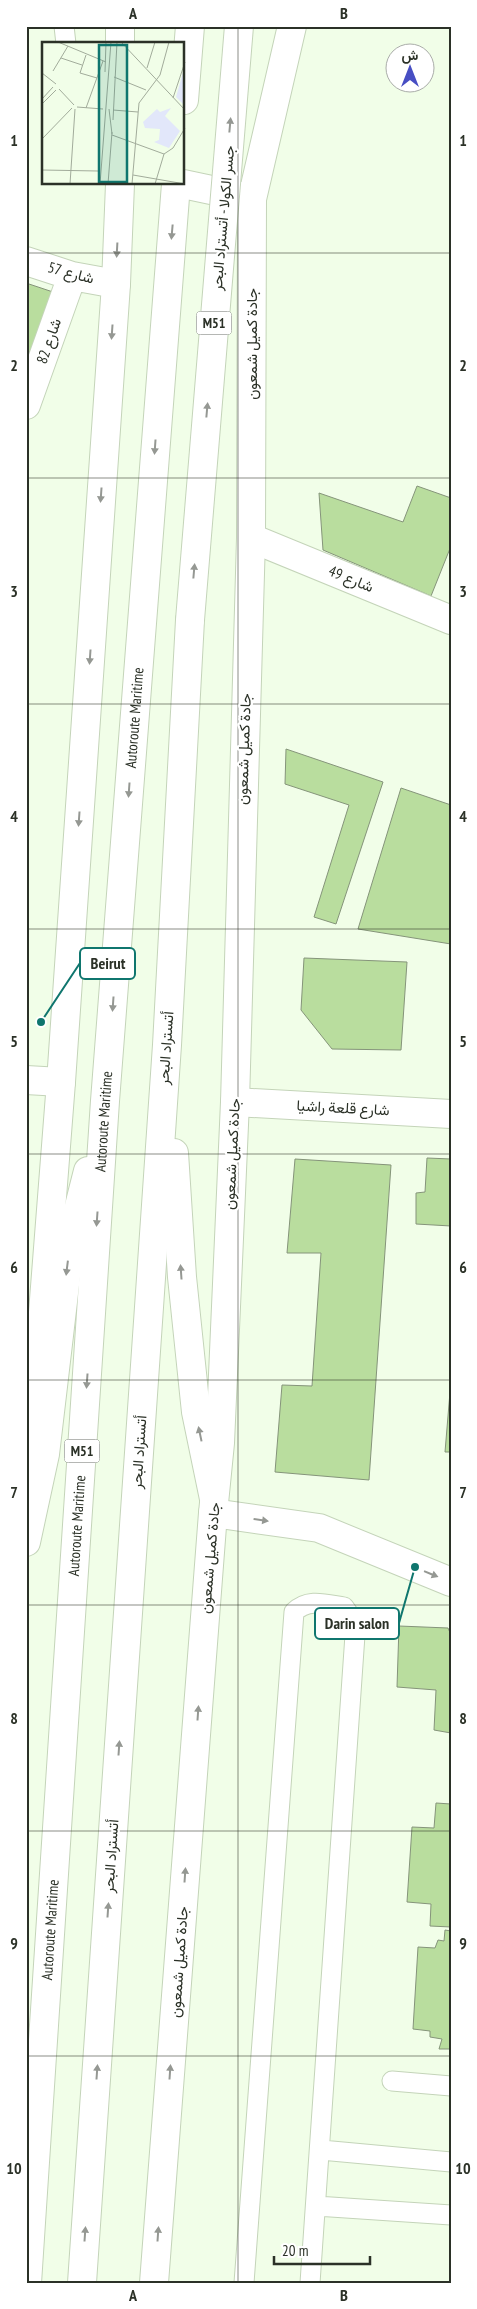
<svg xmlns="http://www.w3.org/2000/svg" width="477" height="2309" font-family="'PT Sans Narrow',Vazirmatn,sans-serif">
<rect width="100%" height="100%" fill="#f1fee8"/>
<path fill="#b9dd9e" stroke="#85947a" d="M26 283 53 292 31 352 26 351Z
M417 486 451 498V546L431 596 323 550 319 493 403 522Z
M286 749 383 782 336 924 314 917 349 805 285 784Z
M401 788 451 805V944L358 929Z
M304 958 407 962 401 1050 332 1049 301 1010Z
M427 1158 451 1159V1226L416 1224V1193L425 1192Z
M295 1159 391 1165 369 1480 275 1472 282 1385 312 1386 321 1253H287Z
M451 1380V1452H445Z
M399 1626 448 1628 451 1635V1733L434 1730 436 1690 397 1687Z
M436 1803 451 1804V1927L430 1926 431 1904 407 1902 412 1827 434 1828Z
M445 1930 451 1931V2049H439L442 2039 430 2037V2031L413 2029 418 1947 435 1948 438 1940 444 1941Z"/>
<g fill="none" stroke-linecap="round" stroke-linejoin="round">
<g stroke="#c4d4b9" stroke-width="21">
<path id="lane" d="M64 26 66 44
M392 2081 451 2086
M321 2150 451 2162
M316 2206 451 2215
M244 2283 294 1612C308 1598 325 1604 344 1607L351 1617 355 1635 310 2283"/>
</g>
<g stroke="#c4d4b9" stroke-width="30">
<path id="street" d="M26 261 72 276 116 284
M26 405 72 276
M251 538 451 620
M26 1080 61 1082
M235 1102 451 1114
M213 1513 319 1528 451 1582"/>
</g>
<g stroke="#c4d4b9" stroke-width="30">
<path id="secondary" d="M120 26V44
M183 184 249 198
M30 1479 61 1082 116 284 120 184
M154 2283 213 1513 220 1443 235 1102 251 538 252 199 292 26"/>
</g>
<g stroke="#c4d4b9" stroke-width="30">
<g id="highway">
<path d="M184 100 190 26"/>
<path d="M174 1153 182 1277 196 1412 214 1499"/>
<path d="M26 1542 45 1454 70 1242 88 1171"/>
<path id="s1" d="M27 2283 105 1101 176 184"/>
<path d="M82 2283 167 1045 190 620"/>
</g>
</g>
<use href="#lane" stroke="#fff" stroke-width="19"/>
<use href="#street" stroke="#fff" stroke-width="28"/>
<use href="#secondary" stroke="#fff" stroke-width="28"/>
<use href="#highway" stroke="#fff" stroke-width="28"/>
<g stroke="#c4d4b9" stroke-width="30" stroke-linecap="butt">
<path id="highway-bridge" d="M190 620 239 26"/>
</g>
<use href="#highway-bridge" stroke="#fff" stroke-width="28"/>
</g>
<defs><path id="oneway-solid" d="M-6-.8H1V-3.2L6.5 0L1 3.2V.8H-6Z" transform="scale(1.25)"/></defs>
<g fill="#959893">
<use href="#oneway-solid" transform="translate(230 125) rotate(-85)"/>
<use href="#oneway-solid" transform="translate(172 232) rotate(95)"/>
<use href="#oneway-solid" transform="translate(117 250) rotate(93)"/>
<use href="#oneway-solid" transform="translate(112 332) rotate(94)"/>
<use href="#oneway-solid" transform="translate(207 410) rotate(-85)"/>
<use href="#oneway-solid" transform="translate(155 447) rotate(94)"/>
<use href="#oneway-solid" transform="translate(101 495) rotate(94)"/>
<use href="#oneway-solid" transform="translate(194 571) rotate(-85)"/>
<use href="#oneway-solid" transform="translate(90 657) rotate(94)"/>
<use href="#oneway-solid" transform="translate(129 790) rotate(94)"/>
<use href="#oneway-solid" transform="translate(79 819) rotate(94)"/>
<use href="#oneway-solid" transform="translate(113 1004) rotate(94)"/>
<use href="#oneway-solid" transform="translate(97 1219) rotate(94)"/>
<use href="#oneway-solid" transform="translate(67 1268) rotate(97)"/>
<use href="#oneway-solid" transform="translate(181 1272) rotate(-94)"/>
<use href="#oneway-solid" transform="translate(87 1381) rotate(94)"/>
<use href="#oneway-solid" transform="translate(200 1434) rotate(-102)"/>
<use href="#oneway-solid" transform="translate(261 1520) rotate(8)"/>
<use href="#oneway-solid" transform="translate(431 1574) rotate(22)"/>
<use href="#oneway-solid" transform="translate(198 1713) rotate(-86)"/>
<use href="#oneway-solid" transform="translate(119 1748) rotate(-86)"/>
<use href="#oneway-solid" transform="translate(185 1875) rotate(-86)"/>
<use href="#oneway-solid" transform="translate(108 1910) rotate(-86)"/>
<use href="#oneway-solid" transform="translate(97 2072) rotate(-86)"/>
<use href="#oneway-solid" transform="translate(170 2072) rotate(-86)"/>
<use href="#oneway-solid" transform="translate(85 2234) rotate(-86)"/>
<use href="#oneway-solid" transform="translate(158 2234) rotate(-86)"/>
</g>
<path fill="none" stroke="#2b3127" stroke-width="1" stroke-opacity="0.55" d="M238 26V2283M26 253H451M26 478H451M26 704H451M26 929H451M26 1154H451M26 1380H451M26 1605H451M26 1831H451M26 2056H451"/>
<g text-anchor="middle" stroke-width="4.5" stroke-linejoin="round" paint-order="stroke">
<g fill="#fff" stroke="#6b6f68" stroke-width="1">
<rect x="196.5" y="311.5" width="35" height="23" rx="4"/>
<rect x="64.5" y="1439.5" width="35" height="23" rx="4"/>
</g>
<g font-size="14" font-weight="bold" fill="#2b3127">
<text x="214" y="328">M51</text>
<text x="82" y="1456">M51</text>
</g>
<g font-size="15" fill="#2b3127" stroke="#fff">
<text transform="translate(223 218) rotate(-85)" y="5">جسر الكولا - أتستراد البحر</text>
<text transform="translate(71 273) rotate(15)" y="5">شارع 57</text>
<text transform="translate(49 341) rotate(-71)" y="5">شارع 82</text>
<text transform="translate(252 344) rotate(-90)" y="5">جادة كميل شمعون</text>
<text transform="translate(351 579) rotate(22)" y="5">شارع 49</text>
<text dy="5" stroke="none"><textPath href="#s1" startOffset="1569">Autoroute Maritime</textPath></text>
<text transform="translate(244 749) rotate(-88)" y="5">جادة كميل شمعون</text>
<text transform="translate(166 1048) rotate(-86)" y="5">أتستراد البحر</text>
<text transform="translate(343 1108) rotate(3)" y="5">شارع قلعة راشيا</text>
<text dy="5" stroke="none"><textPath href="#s1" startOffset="1164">Autoroute Maritime</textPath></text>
<text transform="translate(232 1154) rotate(-87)" y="5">جادة كميل شمعون</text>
<text transform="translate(139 1452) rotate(-86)" y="5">أتستراد البحر</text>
<text dy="5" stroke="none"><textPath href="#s1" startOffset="759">Autoroute Maritime</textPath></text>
<text transform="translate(210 1558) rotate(-85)" y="5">جادة كميل شمعون</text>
<text transform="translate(111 1856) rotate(-86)" y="5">أتستراد البحر</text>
<text dy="5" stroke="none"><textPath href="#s1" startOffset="354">Autoroute Maritime</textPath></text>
<text transform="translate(179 1962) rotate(-86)" y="5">جادة كميل شمعون</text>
</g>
</g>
<g transform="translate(42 42)">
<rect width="142" height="142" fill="#f1fee8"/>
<path d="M142 27V63L134 55ZM129 66 123 74 138 89 127 106 112 100 117 98 118 87 103 86 101 80 115 67 118 70Z" fill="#e2e7fa"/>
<path fill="none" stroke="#a2ac9b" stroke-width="1" d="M16 0 64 20M79 0 143 68M44 13 38 31 55 36M19 16 40 23M105 26 113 0M11 29 26 4M63 30 64 0M0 31 14 42M72 35 104 48M17 47 32 63M131 56 143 20M0 57 11 45M0 62 14 48M35 65 61 67M44 66 61 19M67 67 70 92M71 68 96 70M71 78 75 0M70 93 122 112M0 97 30 66M0 128 56 129M91 133 143 142M28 142 33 67M58 142 69 0M66 142 70 90M90 142 97 61 118 33 127 0M113 142 122 112 131 106 143 86"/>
<path fill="#0f766e" fill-opacity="0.15" stroke="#0f766e" stroke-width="2.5" d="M57 3H85V140H57Z"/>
<rect width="142" height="142" fill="none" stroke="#2b3127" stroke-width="2.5"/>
</g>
<path fill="none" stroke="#0f766e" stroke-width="2" d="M41 1022L80 963M415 1567L399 1623"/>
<g fill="#0f766e" stroke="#fff" stroke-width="2">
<circle cx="41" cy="1022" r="5"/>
<circle cx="415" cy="1567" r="5"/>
</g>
<g fill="#fff" stroke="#0f766e" stroke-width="2">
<rect x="80" y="948" width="55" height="31" rx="5"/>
<rect x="315" y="1608" width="84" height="31" rx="5"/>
</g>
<g font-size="16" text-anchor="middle" font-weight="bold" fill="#2b3127">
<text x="108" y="969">Beirut</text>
<text x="357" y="1629">Darin salon</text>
</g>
<rect width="477" height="2309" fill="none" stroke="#ffffff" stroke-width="55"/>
<g transform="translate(410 68)"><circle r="24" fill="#ffffff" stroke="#aaada9"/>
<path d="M0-4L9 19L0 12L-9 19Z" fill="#474ec3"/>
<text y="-8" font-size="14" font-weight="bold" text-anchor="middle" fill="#2b3127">ش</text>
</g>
<path d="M274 2256v8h96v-8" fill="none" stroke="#2b3127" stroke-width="2.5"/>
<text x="282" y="2256" font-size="15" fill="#2b3127" stroke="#ffffff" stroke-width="4" paint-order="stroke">20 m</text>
<rect x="28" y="28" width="422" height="2254" fill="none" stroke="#2b3127" stroke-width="2"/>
<g font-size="16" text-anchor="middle" font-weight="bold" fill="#2b3127">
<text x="133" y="19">A</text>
<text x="344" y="19">B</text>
<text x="14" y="146">1</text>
<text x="463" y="146">1</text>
<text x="14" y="371">2</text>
<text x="463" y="371">2</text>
<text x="14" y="597">3</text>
<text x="463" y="597">3</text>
<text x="14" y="822">4</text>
<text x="463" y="822">4</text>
<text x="14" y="1047">5</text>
<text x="463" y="1047">5</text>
<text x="14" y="1273">6</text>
<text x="463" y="1273">6</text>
<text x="14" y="1498">7</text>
<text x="463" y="1498">7</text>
<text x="14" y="1724">8</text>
<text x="463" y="1724">8</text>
<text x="14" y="1949">9</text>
<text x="463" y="1949">9</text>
<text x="14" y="2174">10</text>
<text x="463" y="2174">10</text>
<text x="133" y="2301">A</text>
<text x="344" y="2301">B</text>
</g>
</svg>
